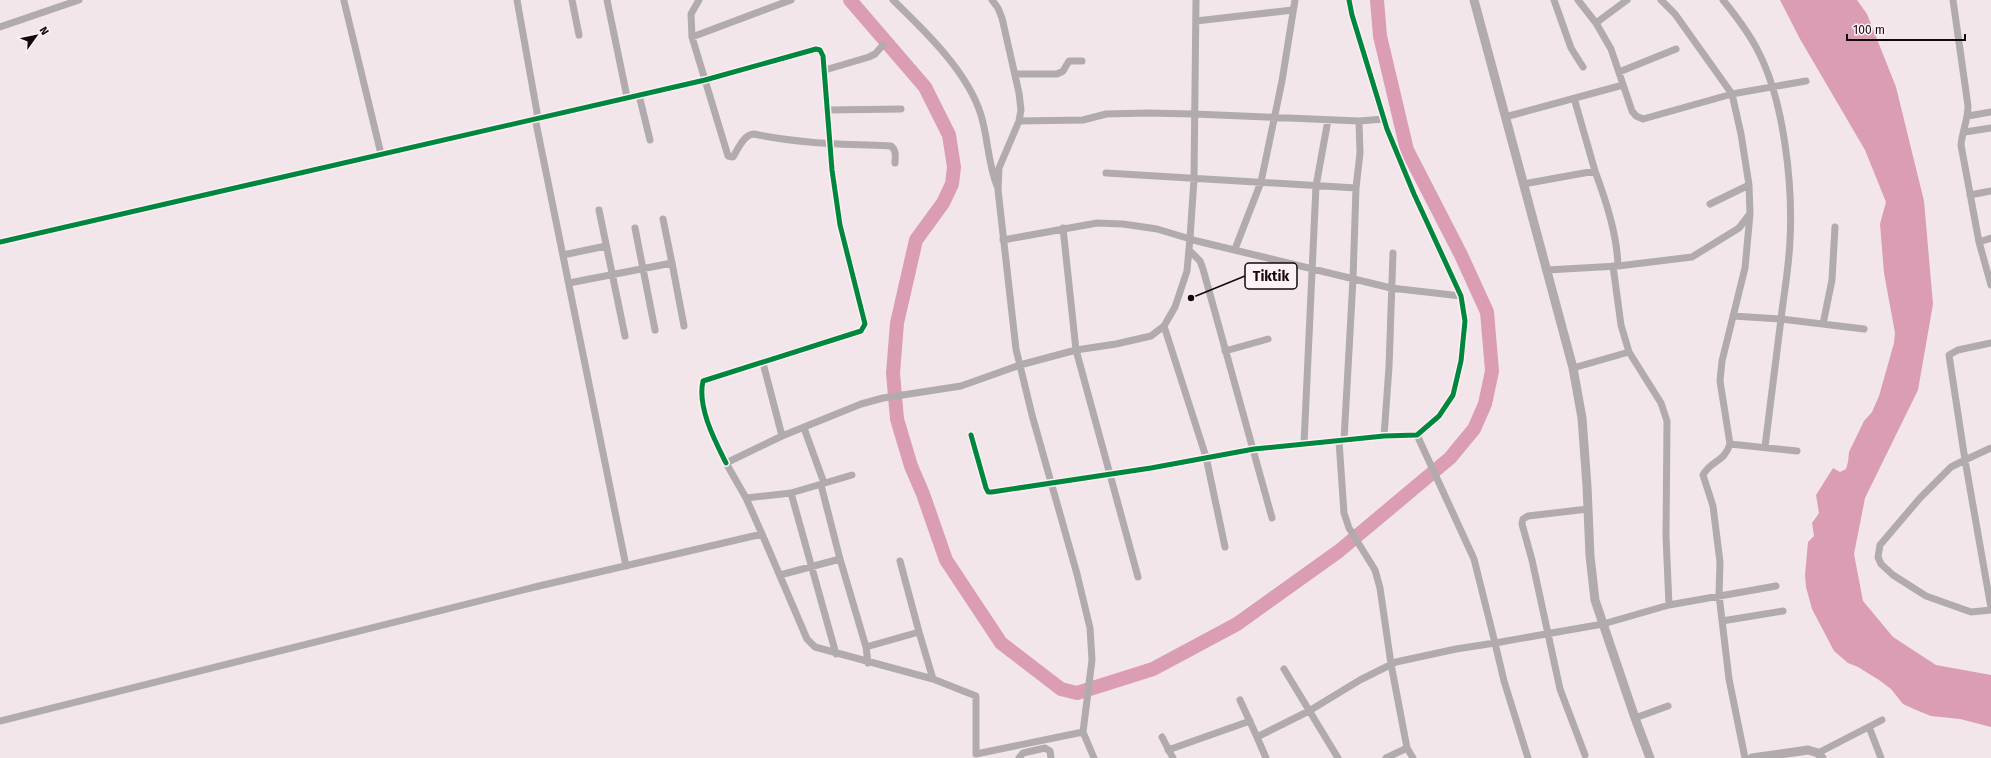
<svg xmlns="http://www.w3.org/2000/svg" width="1991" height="758" font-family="'Fira Sans',sans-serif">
<rect width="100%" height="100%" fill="#f3e6ea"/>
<path fill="#db9db4" d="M1780 0H1857L1867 14 1896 87 1924 201 1933 304 1918 390 1865 498 1854 554 1863 601 1893 637 1936 665 1991 675V727L1960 719 1931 716 1916 710 1903 704 1891 689 1879 680 1858 667 1848 663 1834 651 1812 609 1806 587 1805 575 1808 542 1814 536 1812 523 1819 513 1816 495 1833 468 1840 472 1846 469 1848 462 1849 452 1864 421 1872 412 1879 396 1894 343 1895 333 1884 273 1880 224 1886 202 1865 150 1800 39Z"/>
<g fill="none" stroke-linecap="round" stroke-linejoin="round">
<path stroke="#db9db4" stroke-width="14" d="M850 0 925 87 949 135 954 167 952 184 943 203 916 240 897 323 893 373 897 419 911 466 923 494 946 560 1001 643 1061 689 1077 693 1153 669 1237 624 1339 551 1450 458 1474 429 1485 404 1492 371 1487 312 1461 255 1407 150 1380 36 1377 0"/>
<path stroke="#b1abad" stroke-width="7" d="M517 0 538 118
M572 0 579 35
M607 0 627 97
M699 0 691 14 692 37 728 156 733 157C738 149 744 134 754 134 800 144 845 144 891 146 897 151 895 157 895 163
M893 0C925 31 968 72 981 115 988 138 988 164 997 186
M992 0 998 8 1002 18 1019 93 1021 110 1019 121 999 168 998 190 1016 349 1032 415 1077 574 1090 628 1092 660 1083 732 1094 758
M1554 0 1571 48 1583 67
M1578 0 1596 23 1611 49 1632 111 1636 116 1643 119 1732 94 1806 81
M1661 0 1675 14 1732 94 1741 134 1749 185 1750 214 1745 268 1722 361 1720 381 1730 444C1724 463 1711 460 1703 475L1713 506 1720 562 1719 595 1729 679 1745 758
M1723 0C1736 16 1750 34 1759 53 1784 102 1793 185 1790 240 1789 267 1784 293 1781 319L1864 329
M1953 0 1968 106C1968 120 1962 132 1961 145L1979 242 1991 285
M344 1 381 154
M1196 21 1293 10
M1596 23 1627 0
M0 27 79 0
M692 37 791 0
M825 70 869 57 875 54 883 45
M1619 72 1676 49
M1015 74H1057L1063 71 1069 61H1082
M639 95 650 140
M1574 98 1595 171
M828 110 901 109
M1968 116 1991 112
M1505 117 1623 85
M535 118 626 566
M1019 121 1083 120 1106 114 1148 113 1194 114 1359 121 1384 119
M1965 132 1991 128
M1106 173 1356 188 1360 153 1359 121
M1523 184 1595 171C1606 201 1617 234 1618 266L1547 270
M1970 195 1991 191
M1710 204 1749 185
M599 210 625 336
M635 228 655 330
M1063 228 1076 350 1138 577
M1003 240 1097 223 1123 224 1157 229 1197 241 1391 288 1461 296
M0 242 705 80 816 49 820 50 823 56 832 170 840 225 865 324 861 331 703 381C697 407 715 441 726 463
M1979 242 1991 238
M1235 249 1261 182 1282 81 1295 0
M1189 250 1200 261 1203 269 1272 518
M563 255 606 246
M672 263 684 326
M1613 266 1621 325 1629 352 1661 403 1667 421 1666 537 1669 605
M1618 266 1692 257 1739 228 1749 215
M569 283 672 263 663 219
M1733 316 1781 319 1765 447
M1823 324 1832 280 1835 227
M1164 326 1206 457 1225 547
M1991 343 1958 350 1949 355 1965 460 1951 467 1920 498 1880 545 1878 557 1881 564 1893 575 1926 596 1971 612 1991 610
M1225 351 1268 339
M763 363 782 436
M1573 368 1629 352
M804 428 824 483
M971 435 986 488 988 492H992L1151 468 1254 449 1384 436 1417 435 1439 416 1453 395 1461 361 1465 321 1461 296 1414 194 1387 129 1352 15 1349 0
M1384 436 1389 367 1393 253
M1344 440 1353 279 1356 188
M1339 441 1344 513 1349 528 1375 570 1380 588 1391 664 1407 748
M1304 444 1316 186 1328 120
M1730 444 1797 451
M1991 448 1965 460 1991 608
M852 475 791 493 746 498 726 463 782 436 861 404 883 398 961 386 1020 365 1076 350 1116 344 1151 336 1164 326 1175 307 1187 271 1190 238 1194 179 1196 0
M821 485 840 559
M791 493 836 654
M762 534 807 639 815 647 933 679
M900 561 919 632
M780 575 840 559 866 647 919 632 933 679 976 696V754L1083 732
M1722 621 1783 611
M866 647 868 663
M1284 669 1338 758
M1240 700 1257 737
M1635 718 1668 706
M0 721 539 586 762 534 746 498
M1869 727 1881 758
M1162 737 1173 758
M1168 750 1250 721
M1818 753 1882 720
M1585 755 1560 689 1532 560 1522 524 1523 519 1528 516 1588 509
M1019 758 1023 753 1045 748 1050 751 1051 758
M1266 758 1257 737 1309 711 1360 680 1396 662 1456 649 1495 643 1474 559 1417 435
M1386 758 1407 748 1413 758
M1528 758 1504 681 1495 643 1603 624 1669 605 1776 586"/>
<path stroke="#b1abad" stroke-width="9" d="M1474 0 1573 368 1582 418 1587 486 1590 556 1595 600 1635 718 1650 758
M1752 758 1808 750 1818 753 1822 758"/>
<g stroke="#fff1f5" stroke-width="8">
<path id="cycleway" d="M0 242 705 80 816 49 820 50 823 56 832 170 840 225 865 324 861 331 703 381C697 407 715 441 726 463
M971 435 986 488 988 492H992L1151 468 1254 449 1384 436 1417 435 1439 416 1453 395 1461 361 1465 321 1461 296 1414 194 1387 129 1352 15 1349 0"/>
</g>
<use href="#cycleway" stroke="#00873e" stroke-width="5"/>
</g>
<path fill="none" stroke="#11090c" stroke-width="1.5" d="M1191 298L1245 276"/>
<circle fill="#11090c" stroke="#fff1f5" stroke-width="1.5" cx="1191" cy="298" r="4"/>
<rect fill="#fff1f5" stroke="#11090c" stroke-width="1.5" x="1245" y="263" width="52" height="26" rx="4"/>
<g font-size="14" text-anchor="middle" font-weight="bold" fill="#11090c">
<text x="1271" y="281">Tiktik</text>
</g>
<g transform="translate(36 36) rotate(57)" stroke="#fff1f5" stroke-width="3" paint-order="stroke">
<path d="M0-3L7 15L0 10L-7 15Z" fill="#11090c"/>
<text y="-6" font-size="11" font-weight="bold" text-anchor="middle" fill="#11090c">N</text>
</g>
<path d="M1847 34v6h118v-6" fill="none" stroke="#11090c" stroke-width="2"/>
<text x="1853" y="34" font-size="12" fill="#11090c" stroke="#fff1f5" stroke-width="3" paint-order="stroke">100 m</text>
</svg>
